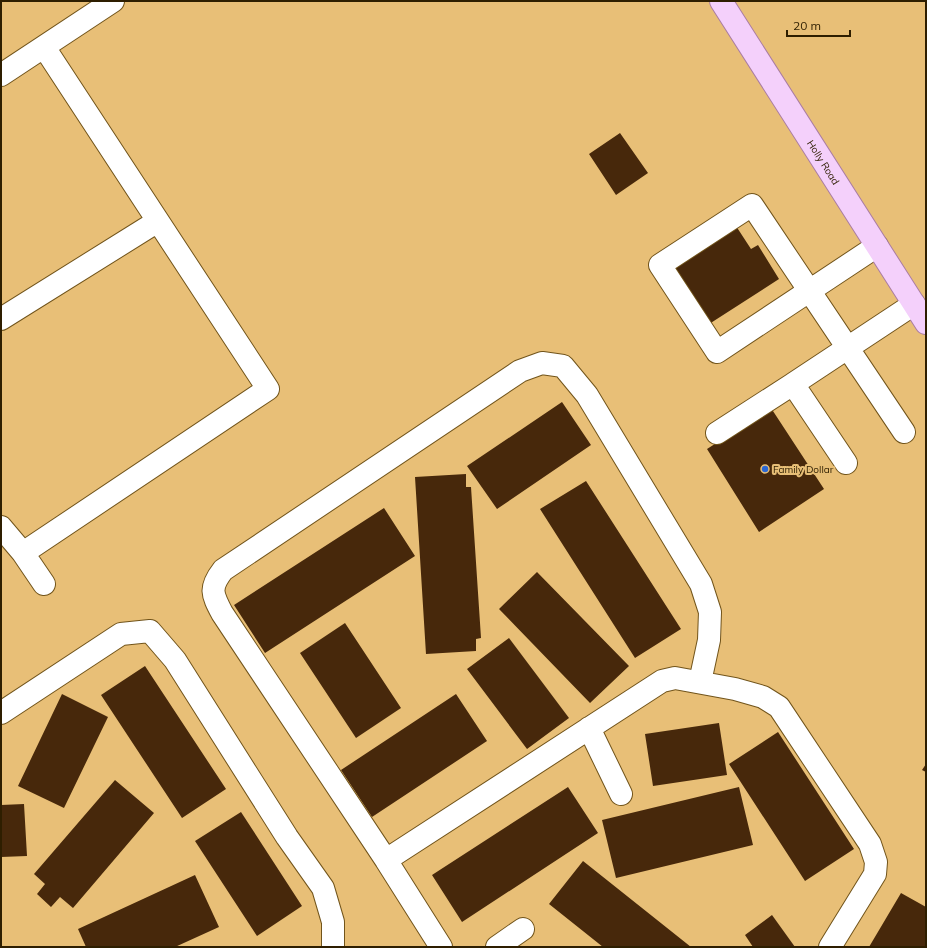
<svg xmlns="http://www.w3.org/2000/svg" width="927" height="948" font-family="Mulish,sans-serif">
<rect width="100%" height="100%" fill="#e8bf77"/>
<path fill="#47280b" d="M620 133 648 173 616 195 589 154Z
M736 226 751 249 758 245 779 279 706 326 669 270Z
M562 402 591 445 497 509 467 466Z
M771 408 824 489 759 532 707 449Z
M466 474V487H471L481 638 476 639V651L426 654 415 477Z
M586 481 681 629 635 658 540 509Z
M384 508 415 556 265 653 234 605Z
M537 572 629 666 590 703 499 609Z
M345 623 401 708 356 738 300 653Z
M509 638 569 718 527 749 467 669Z
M145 666 226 789 182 818 101 695Z
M62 694 108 717 64 808 18 786Z
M456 694 487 741 372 817 341 770Z
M719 723 727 775 653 786 645 734Z
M778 732 854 849 805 881 729 764Z
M926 764V772L922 770Z
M115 780 154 813 73 908 60 897 51 907 37 894 45 884 34 874Z
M568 787 598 833 462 922 432 875Z
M739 787 753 845 616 878 602 820Z
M24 804 27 856 1 857V805Z
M241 812 302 906 257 936 195 841Z
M583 861 691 947H603L549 904Z
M195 875 219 927 175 947H86L78 929Z
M901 893 926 907V947H869Z
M772 915 795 947H753L745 935Z"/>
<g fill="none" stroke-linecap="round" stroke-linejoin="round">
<g stroke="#71541b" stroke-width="24">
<path id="minor" d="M1 75 113 1
M877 246 717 352 660 265 752 205 904 432
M1 319 158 221
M717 433 793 384
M846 463 793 384 914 304
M1 527 23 553 268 389 44 47
M23 553 44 584
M1 713 121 634 150 631 175 660 287 837 323 888 333 922V947
M589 728 621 794
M386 860 662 681 675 678 735 689 763 697 779 707 870 844 876 862 875 874 830 947
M441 947 386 860 222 613C212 594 209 588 223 570L520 371 542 363 563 366 587 395 701 584 710 612 709 640 700 682
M497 947 523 929"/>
</g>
<g stroke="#aa7da2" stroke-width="24">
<g id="major">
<path id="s1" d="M721 1 926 323"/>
</g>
</g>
<use href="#minor" stroke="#fff" stroke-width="22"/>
<use href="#major" stroke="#f4d0fb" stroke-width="22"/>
</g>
<circle fill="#2b68d5" stroke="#e8bf77" stroke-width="1.5" cx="765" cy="469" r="4"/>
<g text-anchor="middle" stroke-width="4" stroke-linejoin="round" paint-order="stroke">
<g font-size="10" fill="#2e1e00" stroke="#e8bf77">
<text dy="4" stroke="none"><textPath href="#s1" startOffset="191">Holly Road</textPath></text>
</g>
<g font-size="10" fill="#2e1e00" stroke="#e8bf77" text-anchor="start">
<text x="773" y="473">Family Dollar</text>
</g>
</g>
<rect width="927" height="948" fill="none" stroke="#2e1e00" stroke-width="4"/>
<path d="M787 30v6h63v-6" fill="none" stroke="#2e1e00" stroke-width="2"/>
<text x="793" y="30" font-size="12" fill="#2e1e00" stroke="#e8bf77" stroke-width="3" paint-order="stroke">20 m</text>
</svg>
